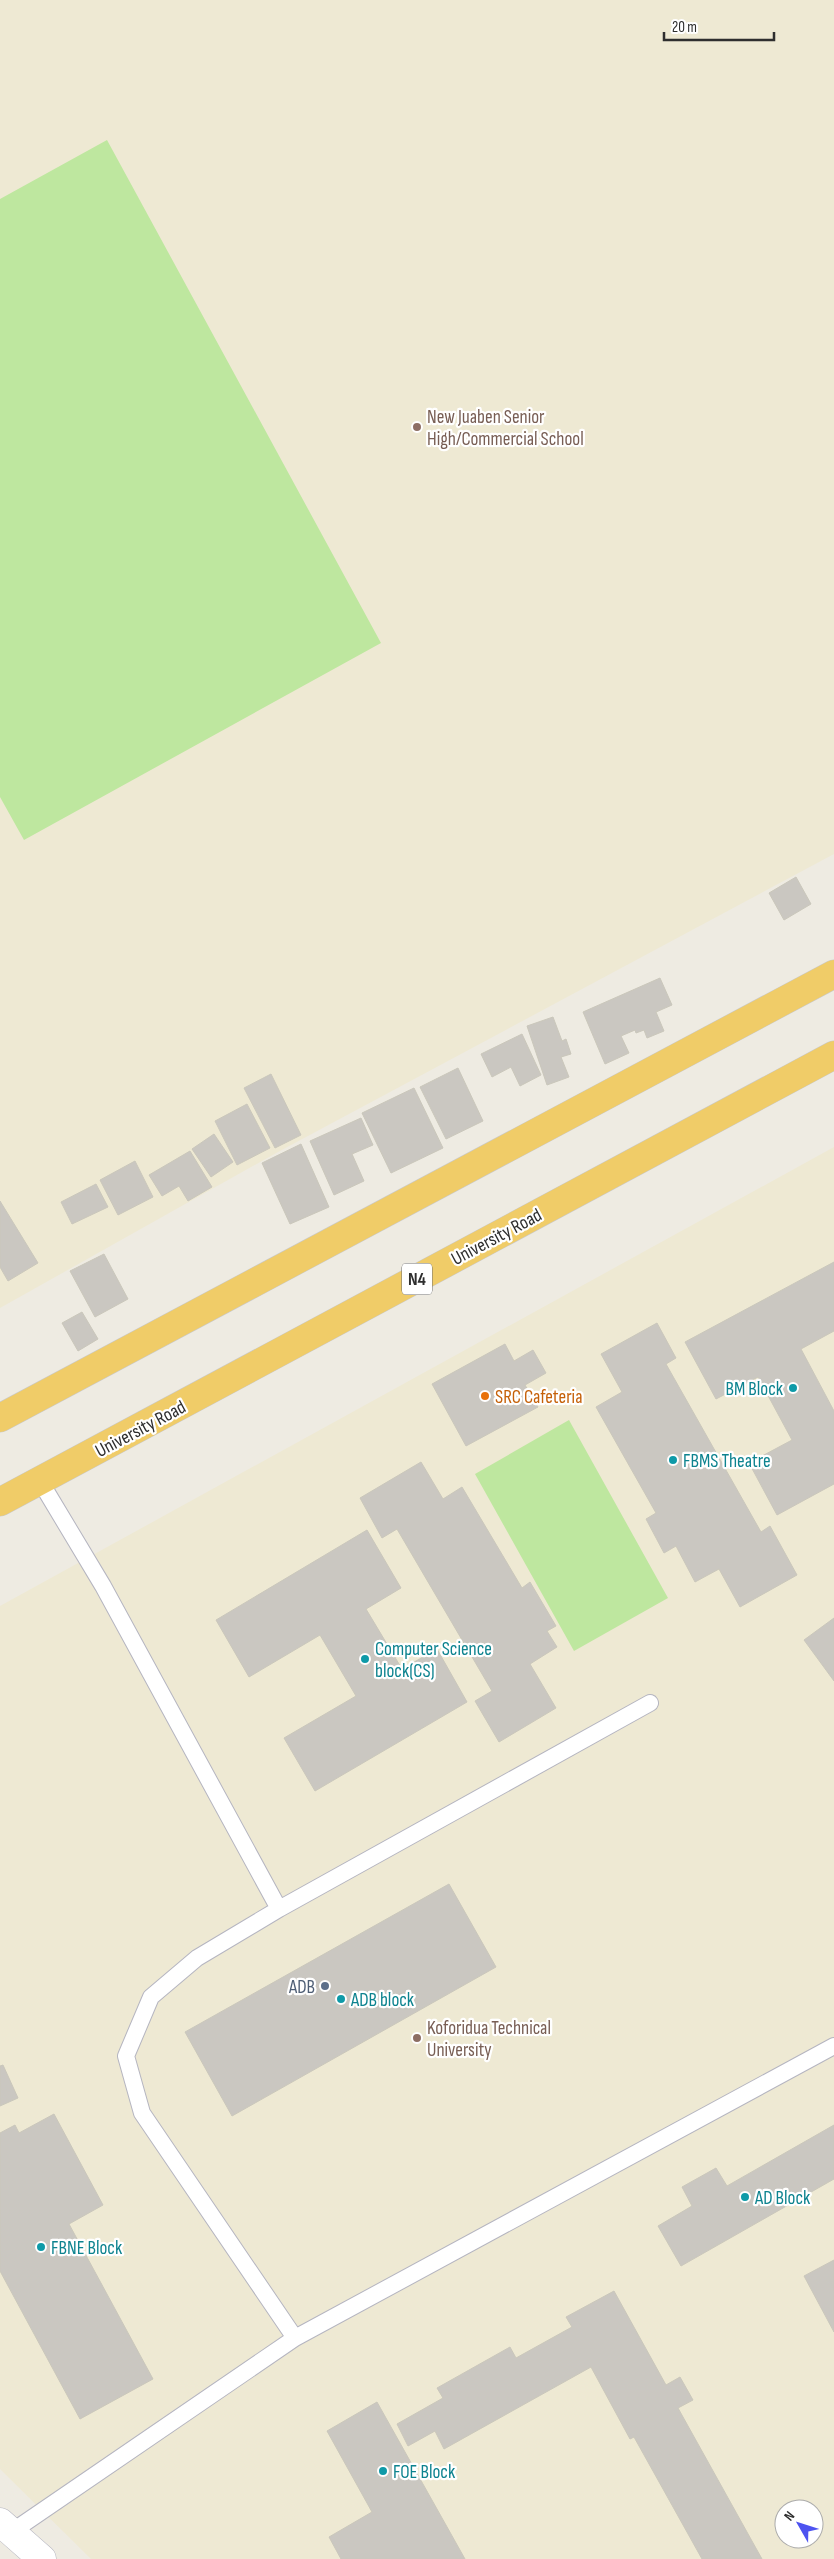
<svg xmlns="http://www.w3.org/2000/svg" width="834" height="2559" font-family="'Sofia Sans Condensed',sans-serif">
<rect width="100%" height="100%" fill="#eeebe2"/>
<path fill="#eee9d3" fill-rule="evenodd" d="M0 0H834V854L278 1152 0 1308Z
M834 1147V2559H91L0 2469V1606ZM784 2509H814V2539H784Z"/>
<path fill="#bee79f" d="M107 140 381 643 24 840 0 797V199Z
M569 1420 668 1598 574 1651 475 1474Z"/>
<path fill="#cac7c1" stroke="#cac7bb" d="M796 877 811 904 784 920 769 893Z
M660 978 672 1005 656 1012 664 1031 647 1038 644 1030 636 1033 635 1030 621 1036 629 1053 605 1064 583 1012Z
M553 1017 562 1041 566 1039 571 1054 561 1057 569 1077 547 1085 527 1026Z
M522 1034 541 1075 520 1086 511 1067 492 1077 481 1054Z
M458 1068 483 1121 446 1139 420 1087Z
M271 1074 301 1135 275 1148 244 1088Z
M414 1088 443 1148 391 1173 362 1113Z
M247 1104 270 1148 237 1165 215 1121Z
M361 1118 373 1145 352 1154 364 1181 334 1195 310 1141Z
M214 1134 233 1162 211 1177 192 1149Z
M301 1144 329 1207 290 1224 262 1163Z
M190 1151 212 1187 188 1201 179 1186 162 1196 149 1175Z
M135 1161 153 1197 118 1215 100 1180Z
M96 1184 108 1207 72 1224 61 1202Z
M0 1201 38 1263 8 1281 0 1267Z
M104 1254 128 1299 95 1317 70 1271Z
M834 1262V1331L801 1349 834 1411V1484L777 1515 749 1463 792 1440 758 1377 716 1399 685 1342Z
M82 1312 98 1339 78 1351 62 1323Z
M657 1323 676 1358 666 1364 761 1532 770 1526 797 1575 740 1607 719 1569 695 1582 676 1546 664 1553 646 1519 656 1513 596 1407 622 1392 601 1354Z
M505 1344 514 1361 533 1350 546 1373 525 1385 538 1407 466 1446 432 1384Z
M421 1462 443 1499 462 1487 522 1588 530 1582 556 1626 547 1631 557 1647 530 1664 556 1708 499 1742 475 1701 492 1691 397 1529 382 1538 360 1498Z
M367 1530 401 1588 366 1609 402 1669 437 1649 467 1702 315 1791 284 1738 356 1696 320 1635 249 1677 216 1620Z
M834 1618V1681L804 1640Z
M449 1884 496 1967 232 2116 185 2032Z
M3 2065 18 2098 0 2106V2066Z
M54 2114 103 2205 69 2224 153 2379 80 2419 0 2271V2133L15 2125 19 2133Z
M834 2125V2179L681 2266 658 2226 692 2206 682 2187 716 2168 727 2186Z
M834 2260V2332L804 2276Z
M614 2291 666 2385 680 2377 693 2400 678 2408 762 2559H702L634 2437 630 2439 591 2367 444 2449 435 2431 408 2446 397 2424 443 2398 437 2388 510 2347 516 2358 572 2327 566 2317Z
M377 2402 465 2559H341L329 2537 372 2512 327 2431Z"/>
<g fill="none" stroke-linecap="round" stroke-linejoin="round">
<g stroke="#b5b5c0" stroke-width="18">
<path id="service" d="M40 1481 103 1586 279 1909 650 1703
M279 1909 197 1958 151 1997 126 2056 142 2113 295 2338
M10 2533 295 2338 834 2046"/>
</g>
<g stroke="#b5b5c0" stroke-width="29">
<path id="minor" d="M0 2522 42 2559"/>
</g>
<g stroke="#c9c9c9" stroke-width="29">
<path id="trunk" d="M0 1418 834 974
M0 1502 834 1055"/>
</g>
<use href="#service" stroke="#fff" stroke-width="16"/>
<use href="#minor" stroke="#fff" stroke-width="28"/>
<use href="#trunk" stroke="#f0cc68" stroke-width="28"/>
</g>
<g fill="#8d6e63" stroke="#fff" stroke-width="2">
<circle cx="417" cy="427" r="5"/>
<circle cx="417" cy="2038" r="5"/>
</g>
<g fill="#0f9aa8" stroke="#fff" stroke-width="2">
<circle cx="793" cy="1388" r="5"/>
<circle cx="673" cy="1460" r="5"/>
<circle cx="365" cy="1659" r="5"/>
<circle cx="341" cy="1999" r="5"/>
<circle cx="745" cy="2197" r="5"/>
<circle cx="41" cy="2247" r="5"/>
<circle cx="383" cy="2471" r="5"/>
</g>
<circle fill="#e8710a" stroke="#fff" stroke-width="2" cx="485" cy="1396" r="5"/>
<circle fill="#5c6f8a" stroke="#fff" stroke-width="2" cx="325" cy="1986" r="5"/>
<g text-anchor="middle" stroke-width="4.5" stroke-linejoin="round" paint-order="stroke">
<rect fill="#fff" stroke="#6d6d6d" stroke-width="1" x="402" y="1263.5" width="30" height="31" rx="4"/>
<g font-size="18" font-weight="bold" fill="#2e2e2e">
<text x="417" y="1285">N4</text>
</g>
<g font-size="19" fill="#785e54" stroke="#fff" text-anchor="start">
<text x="427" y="423">New Juaben Senior<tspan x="427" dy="22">High/Commercial School</tspan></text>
<text x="427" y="2034">Koforidua Technical<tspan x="427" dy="22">University</tspan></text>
</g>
<g font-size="19" fill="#2e2e2e" stroke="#fff">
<text transform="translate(496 1236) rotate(-28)" y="7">University Road</text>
<text transform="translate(140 1428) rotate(-28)" y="7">University Road</text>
</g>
<g font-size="19" fill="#0d838f" stroke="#fff" text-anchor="start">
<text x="783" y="1395" text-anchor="end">BM Block</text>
<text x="683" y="1467">FBMS Theatre</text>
<text x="375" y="1655">Computer Science<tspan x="375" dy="22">block(CS)</tspan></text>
<text x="351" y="2006">ADB block</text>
<text x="755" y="2204">AD Block</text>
<text x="51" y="2254">FBNE Block</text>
<text x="393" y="2478">FOE Block</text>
</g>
<g font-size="19" fill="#c56008" stroke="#fff" text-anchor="start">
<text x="495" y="1403">SRC Cafeteria</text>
</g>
<g font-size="19" fill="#4e5e75" stroke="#fff" text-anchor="end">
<text x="315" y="1993">ADB</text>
</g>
</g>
<g transform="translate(799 2524) rotate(309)"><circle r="24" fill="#ffffff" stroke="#ababab"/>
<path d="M0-4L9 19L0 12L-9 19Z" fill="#4d53f0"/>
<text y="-8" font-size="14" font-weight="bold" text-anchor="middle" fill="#2e2e2e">N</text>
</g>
<path d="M664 32v8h110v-8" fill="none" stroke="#2e2e2e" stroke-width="2.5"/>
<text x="672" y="32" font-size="15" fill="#2e2e2e" stroke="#ffffff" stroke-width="4" paint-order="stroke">20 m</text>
</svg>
